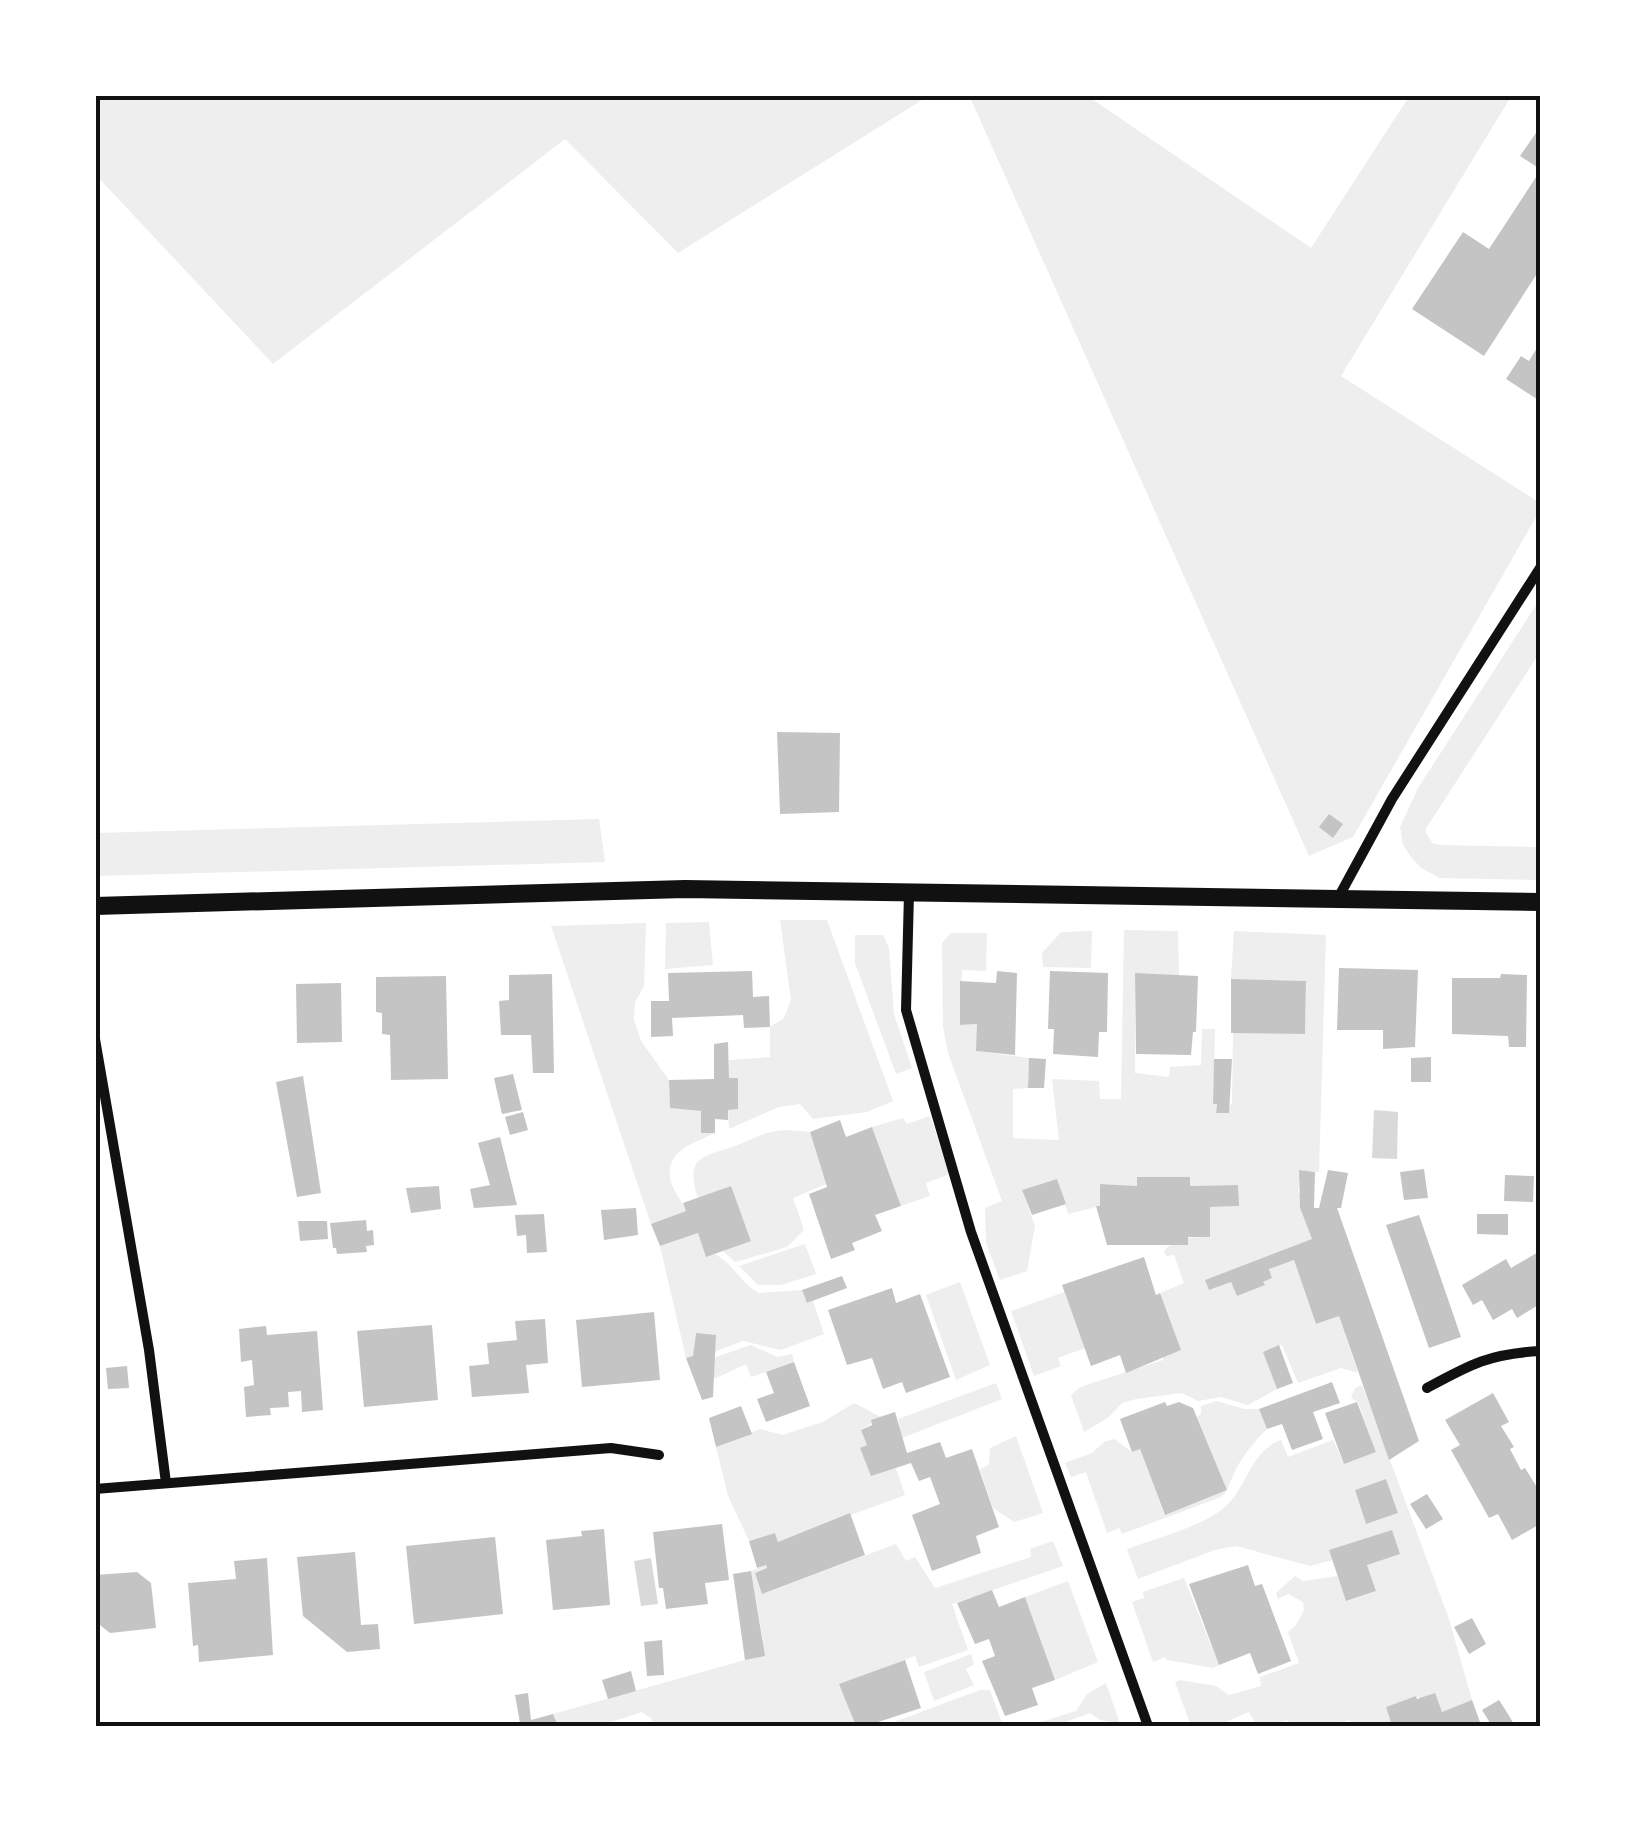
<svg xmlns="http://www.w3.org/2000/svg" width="1635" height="1821" font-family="Jost,sans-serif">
<rect width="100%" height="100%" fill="#fff"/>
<path fill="#eee" fill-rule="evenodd" d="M95 95H930L678 253 565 139 273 364 95 174Z
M969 95H1086L1311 248 1410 95H1512L1341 376 1540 503V510L1353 837 1309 856Z
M1540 599V652L1425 830 1432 843 1440 845 1540 847V880L1440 878 1421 868 1411 857 1403 845 1400 827 1418 788Z
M599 819 605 862 95 876V833Z
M780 920H827L893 1101 867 1112 813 1119 800 1104 779 1107 729 1129 728 1110 738 1109V1078H729V1060L770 1057V1027L784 1018 791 1000Z
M709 922 713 965 665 969 666 923Z
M646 923 644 986 635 1002 634 1020 641 1041 669 1080 670 1108 701 1111 702 1133H715C694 1143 663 1151 671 1182 674 1192 682 1201 686 1211L651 1224 551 926Z
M1124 930 1178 931 1179 975 1135 974V1073L1169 1077 1170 1067 1201 1065 1202 1029H1215L1213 1103 1217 1104 1216 1112 1232 1104 1233 1033H1305L1306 981 1231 979 1234 931 1326 935 1319 1172 1300 1171 1298 1193 1302 1194 1300 1209 1312 1239 1205 1280 1210 1290 1231 1282 1237 1295 1264 1285 1263 1282 1272 1278 1269 1269 1294 1260 1316 1324 1339 1316 1358 1373 1341 1368 1298 1383 1282 1345 1264 1352 1277 1389 1248 1405 1221 1397 1198 1401 1182 1393 1136 1399 1122 1403 1109 1417 1084 1432 1071 1395 1080 1387 1163 1360V1357L1180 1350 1160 1293 1184 1283 1174 1255 1166 1256 1164 1251C1175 1237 1192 1237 1210 1237V1207L1238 1206V1185L1190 1186 1189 1177H1138L1137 1186 1100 1184V1206L1068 1214 1057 1179 1022 1190 1035 1226 1027 1271 1000 1280 986 1243 985 1208 1002 1201 948 1053 943 1026 942 943 951 933H987L986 971 962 970 960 1025 977 1024V1051L1029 1058 1028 1088 1013 1089V1138L1059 1140 1052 1079 1099 1081 1100 1099H1121Z
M1092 931 1091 968 1043 967 1042 953 1061 932Z
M855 935H883L889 948 894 1014 912 1068 896 1074 855 963Z
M930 1116 950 1174 926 1183 930 1196 901 1206 872 1127 903 1118 907 1124Z
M788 1130 810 1132 826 1184 793 1198 804 1230 787 1247 735 1262 723 1251 751 1240 731 1187 698 1198C684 1156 703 1157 735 1146 756 1138 764 1131 788 1130Z
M698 1233 706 1256 715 1254C732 1263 741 1283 759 1293L802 1290 807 1303 813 1301 824 1334 781 1350 743 1341 714 1352 715 1336 696 1333 693 1356 686 1358 660 1246Z
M805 1244 816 1274 781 1285H758L739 1266Z
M960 1282 990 1365 956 1380 926 1295Z
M1064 1292 1085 1348 1058 1358 1061 1366 1034 1376 1011 1311Z
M751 1345 777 1357 792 1354 794 1362 751 1377 746 1364 714 1379 713 1358Z
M996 1383 1002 1399 902 1438 898 1419Z
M1362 1385 1449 1619 1472 1700 1442 1712 1416 1696 1386 1707 1392 1726H1352L1350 1720 1324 1726H1291L1288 1720 1261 1726 1259 1722 1255 1723 1249 1712 1228 1721V1725L1224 1726H1191L1175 1682 1180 1680 1216 1686 1229 1695 1261 1686 1260 1677 1299 1663 1288 1632 1296 1625 1304 1610 1303 1602 1288 1594 1278 1599 1276 1593 1295 1576 1303 1581 1337 1576 1347 1601 1376 1591 1367 1565 1400 1553 1391 1530 1333 1560 1310 1566 1236 1546 1215 1550 1138 1579 1127 1549C1156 1538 1206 1526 1227 1505 1248 1484 1251 1451 1281 1440L1288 1457 1333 1440 1344 1463 1376 1452 1358 1402 1351 1398 1355 1388ZM1386 1479 1398 1513 1366 1524 1355 1490Z
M1216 1401 1244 1409H1259L1267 1429C1253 1443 1241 1457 1233 1476 1228 1485 1229 1490 1221 1497L1122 1534 1119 1528 1107 1533 1086 1472 1071 1477 1065 1463 1092 1453 1104 1442 1114 1439 1132 1452 1140 1449 1164 1514 1227 1490 1197 1417 1201 1414V1406Z
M854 1403 881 1417 861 1430 867 1445 861 1448 896 1468 905 1495 778 1542 775 1533 749 1541 728 1496 716 1447 760 1429 782 1435 823 1422Z
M1016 1436 1043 1513 1014 1522 993 1508 980 1470 989 1464 990 1448Z
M1053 1541 1063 1566 952 1604 968 1650 919 1667 915 1656 840 1685 856 1726H653L652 1719 642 1712 611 1722 610 1726H558L553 1714 745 1660 763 1640 751 1571 766 1565 767 1568 755 1573 762 1594 896 1544 906 1561 915 1557 935 1588 1031 1557 1030 1549Z
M1184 1578 1219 1665 1213 1668 1167 1660 1165 1657 1153 1662 1132 1602 1144 1598 1143 1592Z
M1068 1581 1098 1662 1055 1680 1025 1597Z
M971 1654 974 1664 966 1669 974 1685 934 1701 924 1672Z
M1106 1683 1120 1724 1100 1720 1090 1713 1054 1726H1028L1076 1711 1087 1694Z
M980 1690H990L1003 1726H883Z"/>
<path fill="#d9d9d9" d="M1374 1110 1398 1112 1397 1159 1372 1158Z
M651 1558 658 1604 641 1606 634 1561Z"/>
<path fill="#c4c4c4" d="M1540 127V169L1520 156Z
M1540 171V269L1484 356 1412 309 1463 232 1489 249Z
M1540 343V401L1506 379 1521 356 1529 361Z
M777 732 840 733 839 812 780 814Z
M1329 814 1343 824 1333 838 1319 827Z
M1339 968 1418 970 1415 1047 1383 1049V1030H1337Z
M752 971 753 997 769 996 770 1027 744 1028 743 1015 672 1018 673 1036 651 1037V1001H669L668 973Z
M997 971 1017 973 1015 1055 976 1051 977 1024 960 1025V981L996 983Z
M1050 971 1108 973 1107 1032H1099L1098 1057 1053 1054 1054 1029H1048Z
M1135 973 1198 976 1196 1032H1193L1191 1055 1136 1054Z
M552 974 554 1073H533L531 1035H501L499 1001 509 1000V975Z
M1501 974 1527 975 1526 1047H1509L1508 1036 1452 1034V978H1500Z
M446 976 448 1079 391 1080 390 1035 382 1034V1013L376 1012V977Z
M1231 979 1306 981 1305 1034 1231 1033Z
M341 983 342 1042 297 1043 296 984Z
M728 1042 729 1078H738V1109L728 1110V1120L715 1119V1133H701V1111L670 1108 669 1080 714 1079V1044Z
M1431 1057V1082H1411V1058Z
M1029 1058 1046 1059 1044 1088H1028Z
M1214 1059H1232L1229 1113H1216L1217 1104H1213Z
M513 1074 522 1110 502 1114 494 1078Z
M303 1076 321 1193 297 1197 276 1082Z
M523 1112 528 1130 510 1135 505 1117Z
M840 1120 846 1137 872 1127 901 1206 875 1215 882 1231 852 1243 855 1250 831 1259 809 1194 827 1187 810 1132Z
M500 1137 517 1205 474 1208 470 1189 490 1185 478 1143Z
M1424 1169 1428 1198 1404 1200 1400 1172Z
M1299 1170 1315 1172 1314 1208H1319L1328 1170 1348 1173 1341 1208H1337L1419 1441 1389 1460 1339 1316 1316 1324 1294 1260 1269 1269 1272 1278 1263 1282 1265 1285 1237 1296 1231 1282 1209 1290 1205 1280 1312 1239 1300 1208Z
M1505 1175 1534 1176 1533 1202 1504 1201Z
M1137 1177H1190V1186L1238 1185 1239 1206 1210 1207V1237H1188V1245H1107L1096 1206H1100V1184L1137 1186Z
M1057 1179 1066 1204 1032 1215 1022 1190Z
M439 1186 441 1209 411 1213 406 1188Z
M731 1186 751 1241 706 1257 698 1233 660 1246 651 1224 686 1211 683 1203Z
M636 1208 638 1235 604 1240 601 1210Z
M544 1214 547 1252 527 1253 526 1235 517 1236 515 1215Z
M1477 1214H1508V1235L1477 1234Z
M1419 1215 1461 1337 1429 1348 1386 1225Z
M366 1220 367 1231 373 1230 374 1245 366 1246 367 1252 337 1254 336 1248H333L330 1223Z
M298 1221H327L328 1239 300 1241Z
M1540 1251V1304L1517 1318 1512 1309 1493 1320 1482 1300 1473 1305 1462 1285 1506 1259 1511 1268Z
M1144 1257 1156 1295 1160 1293 1181 1350 1126 1373 1120 1355 1091 1366 1062 1285Z
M842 1276 847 1288 807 1303 802 1290Z
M892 1288 896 1303 920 1294 950 1377 906 1393 902 1382 883 1389 872 1358 847 1365 828 1310Z
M654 1312 660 1380 582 1387 576 1320Z
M545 1319 548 1363 526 1365 529 1393 472 1397 469 1366 489 1364 487 1343 517 1340 515 1321Z
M432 1325 438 1400 364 1407 357 1331Z
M266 1326 267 1335 317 1331 323 1410 302 1412 301 1391 288 1392 289 1407 270 1408 271 1415 246 1417 244 1387 254 1385 252 1360 241 1362 239 1329Z
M696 1333 716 1335 713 1397 702 1400 686 1358 693 1356Z
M1279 1345 1293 1383 1277 1389 1263 1352Z
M794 1362 810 1406 766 1422 757 1399 774 1393 766 1372Z
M127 1366 129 1388 108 1389 106 1368Z
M1332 1382 1340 1403 1313 1412 1323 1439 1292 1450 1282 1424 1267 1429 1259 1409Z
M1493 1393 1509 1422 1501 1426 1514 1447 1510 1449 1521 1470 1525 1468 1538 1489 1540 1488V1524L1512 1540 1498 1514 1489 1518 1451 1450 1460 1445 1445 1420Z
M1165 1402 1167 1406 1179 1402 1193 1408 1227 1490 1165 1515 1140 1449 1132 1452 1120 1419Z
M1357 1402 1376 1452 1344 1464 1325 1413Z
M741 1406 752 1434 716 1447 709 1418Z
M895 1412 907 1453 940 1442 946 1458 972 1449 999 1527 976 1536 981 1553 932 1571 912 1515 940 1504 930 1477 919 1481 911 1463 871 1476 860 1448 867 1445 861 1430 872 1425 871 1420Z
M1386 1479 1398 1513 1366 1524 1355 1490Z
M1427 1494 1443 1519 1426 1529 1410 1504Z
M850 1513 865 1555 762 1594 755 1573 767 1568 766 1565 757 1568 749 1541 775 1533 778 1542Z
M722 1524 729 1580 705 1583 708 1604 666 1609 663 1588H659L653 1532Z
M604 1529 610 1605 553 1610 546 1540 582 1536 581 1531Z
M1392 1530 1400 1554 1367 1565 1376 1591 1346 1601 1329 1550Z
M495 1537 503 1614 414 1624 406 1546Z
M355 1552 361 1625 378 1624 380 1649 347 1652 303 1616 297 1557Z
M267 1558 273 1655 199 1662 198 1645 193 1646 188 1583 236 1579 234 1561Z
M1248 1565 1255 1586 1262 1584 1291 1661 1258 1674 1250 1653 1219 1665 1189 1584Z
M751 1571 765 1656 745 1660 733 1574Z
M137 1572 151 1583 156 1628 110 1633 96 1622 95 1575Z
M992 1590 999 1607 1025 1597 1055 1680 1032 1688 1038 1705 1005 1716 982 1661 995 1656 989 1639 975 1644 957 1603Z
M1472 1618 1486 1644 1469 1654 1454 1627Z
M662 1640 664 1675 647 1676 644 1642Z
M905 1660 921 1708 866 1726H856L839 1684Z
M631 1671 636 1691 608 1699 602 1680Z
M528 1693 531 1720 553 1714 558 1726H513L520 1723 515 1695Z
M1435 1693 1442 1712 1472 1700 1480 1722 1468 1726H1392L1386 1707 1416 1696 1417 1699Z
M1499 1700 1508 1714 1515 1726H1492L1482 1710Z"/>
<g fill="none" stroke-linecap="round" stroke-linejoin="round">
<path stroke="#111" stroke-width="10" d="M909 893 906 1010 971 1232 1148 1726
M1337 900 1392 799 1540 568
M95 1039 149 1350 166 1483
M1427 1388C1471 1364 1489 1354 1540 1351
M95 1489 611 1448 659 1455"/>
<path stroke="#111" stroke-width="18" d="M95 906 685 889 1540 902"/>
</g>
<rect width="1635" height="1821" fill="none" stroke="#ffffff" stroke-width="195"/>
<rect x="98" y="98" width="1440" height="1626" fill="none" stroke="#111" stroke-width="4"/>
</svg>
